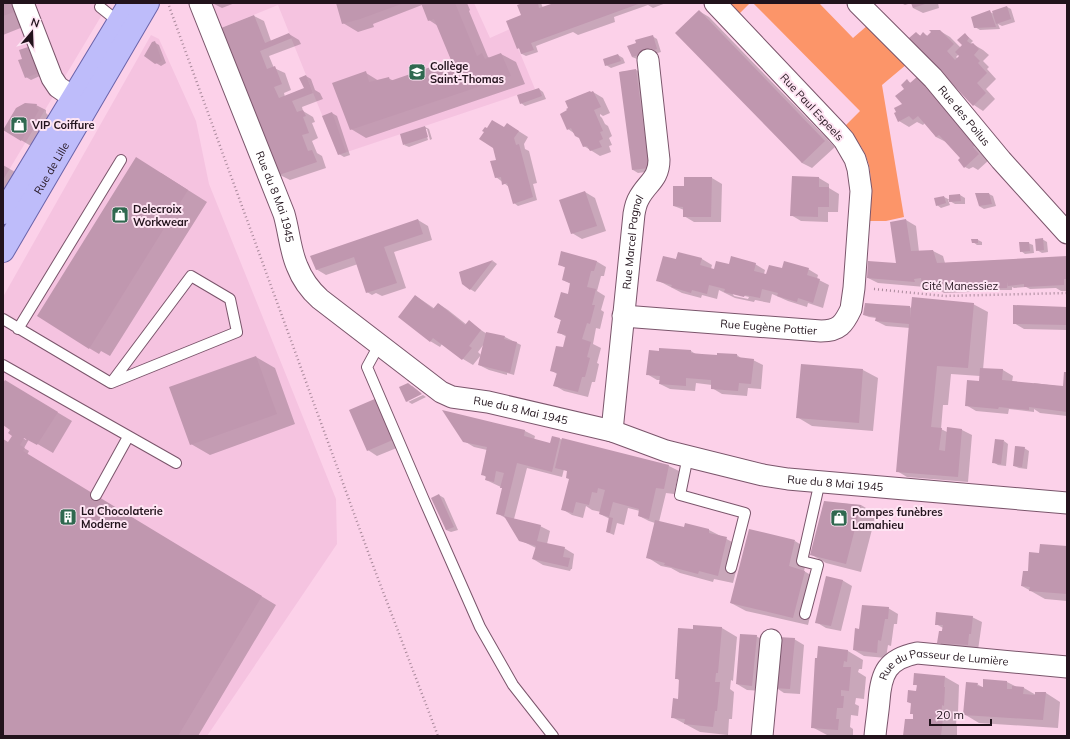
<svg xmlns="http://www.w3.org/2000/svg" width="1070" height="739" font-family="Mulish,sans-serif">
<rect width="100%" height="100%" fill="#fcd1e9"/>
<path fill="#f5c3e0" d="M3 3H109L3 180Z
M211 3H474L490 38 510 29 535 89 338 155 278 5 221 28Z
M151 35 159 39 196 121 209 184 336 499 337 544 207 736H3V297Z"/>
<path fill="#fc9569" d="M727 3H750L739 14Z
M753 3H819L853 38 868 25 907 64 882 85 904 217 886 221H870C870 205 873 177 868 162 864 148 854 137 845 126L860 111Z"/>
<path fill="#0003" fill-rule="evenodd" d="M3 3H25L33 23 3 35Z
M212 3H235L222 8Z
M337 3H467L470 10 469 11 488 57 490 58 501 54 516 62 525 84 366 138 351 129 366 73 379 81 388 78 394 81 452 61 438 26 429 20 422 5 373 24 374 27 358 32 343 23Z
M526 3H541L543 8 557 3H666L653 8 648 5 614 17 615 22 578 35 573 32 536 46 538 52 526 56 522 54 520 49 518 48 522 16Z
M901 3H911L905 5Z
M912 3H938L939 8 923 13 913 8Z
M1007 7 1011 9 1015 22 1002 26 998 24 1000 29 980 30 975 27 990 12 994 14Z
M699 11 709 17 835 147 812 168 802 163Z
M254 16 264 21 271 41 289 34 299 40 301 44 269 56 274 68 285 73 291 90 284 93 285 97 307 89 306 76 311 79 315 90 320 93 323 99 302 107 303 111 313 117 315 122 312 123 318 138 312 141 317 153 322 156 326 168 290 180 280 175Z
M940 31 950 37 961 48 963 45 965 34 973 41 971 43 983 50 989 55 983 61 989 67 987 69 996 79 986 89 995 99 983 111 974 105 916 33 921 36 923 34 928 36ZM959 54 961 56 958 59 956 57Z
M652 36 657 39 661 52 637 59 632 57Z
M154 42 159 45 166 63 161 66 156 63Z
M28 48 32 51 42 75 31 80 26 77Z
M618 55 623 58 625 63 611 68 606 65Z
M636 70 641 72 653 171 638 173 633 170 620 72Z
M918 78 989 160 978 170 973 167 969 169 965 167 961 158 946 142 936 137 925 123 923 125 917 122 909 127 899 121 907 81 911 83Z
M539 89 543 92 546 99 525 106 521 103Z
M593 92 603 98 610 113 603 116 600 114V116L602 118 605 124 608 126 612 136 609 138 612 145 609 146 611 152 600 156 584 146 581 138 568 129 591 93Z
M36 105 46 110V113L49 116 31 146 4 130Z
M332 113 337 116 350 155 344 157 339 154Z
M425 127 429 129 432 139 430 140 427 129H425L428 140 409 147 404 145Z
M504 128 517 130 528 137 524 144 525 149 529 151 537 183 533 184 537 200 518 206 514 203 509 187 496 177 497 160Z
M3 165 15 172 3 193Z
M161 173 207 202 110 356 101 351 99 354 89 348Z
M712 178 722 184 721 222H694L684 216V210L674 206 685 188Z
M819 178 829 184V188L839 194 838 212H828V222L801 221 791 215Z
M585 192 595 198 606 231 582 239 572 233Z
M989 194 993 196 996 206 984 209 979 206Z
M960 195 965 198V204H955L948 200 950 205 941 208 937 205 944 197 950 200V196Z
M418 220 428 226 432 240 394 252 406 288 382 296 376 293 372 295 367 292 358 264 326 275 316 269Z
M906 220 916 226 919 252 933 251 943 256 945 263 1067 257V291H1061L1056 288 1030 289 1026 287 1014 288 1012 287V290H970L971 292 944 293 941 291 933 292 925 287 878 283 868 278 897 264Z
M1042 239 1047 242 1048 252 1042 253 1037 250Z
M978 240 982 242V245H977L973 242Z
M1028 243 1033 245 1034 253 1025 254 1021 251Z
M678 253 702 259 712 265 711 269 714 270 730 265 755 264 765 270 764 274 767 275 782 270 808 269 818 275 817 279 829 285 823 308 808 303 807 307 788 301 772 294 770 303 755 300 754 302 735 298 719 290 717 299 702 295 701 298 682 293 657 280 676 260ZM732 293 749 297 748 299 734 296Z
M493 261 497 264 475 292 470 289 460 272Z
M596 261 606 267 604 276H601L597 291 605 296 601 310 604 312 600 329 596 328 593 344 601 348 597 363 599 364 595 382H592L588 397 564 391 554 385 557 374 551 370 564 349 567 337 558 332 561 320 555 317 568 295 571 284 563 280 566 268 559 264Z
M416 296 435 309 439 304 448 310 467 325 469 322 487 334 505 337 521 345 514 375 507 373V375L489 370 479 365 484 344 478 352 481 355 473 365 463 359 442 344 440 347 430 341Z
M973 304 988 312 983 370H1003L1013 376 1012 382 1033 385 1034 383 1064 387 1067 373V416L1040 413 1034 409V412L1009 409 1008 414 976 411 966 405 980 382V376L951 374 948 405H943L941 429 947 432 948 428 962 430 972 435 968 482 907 477 897 471 910 328 886 326 876 321V318L869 317 864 315 910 307 912 309Z
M1067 308V330L1024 329 1014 323Z
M691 351 697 355H737L742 359 753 360 763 365 761 389 748 388 747 396 722 394 712 388V385L696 383 695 391 670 389 660 384 661 380H657L647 374Z
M256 357 275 368 295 424 210 455 191 444Z
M863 370 878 378 873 431 812 426 797 417Z
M3 385 20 390 72 421 53 453 29 439 24 448 29 451 27 455 276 605 198 736H3V440L9 444 13 436 11 431 26 440 27 438 3 424Z
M412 386 421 393 408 400V402L423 395 426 397 412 404 407 401Z
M351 411 404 445 377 456 368 450Z
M525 431 535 436 534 440 551 444 552 437 669 466 679 471 674 494 666 493 659 522 685 528 709 530 742 547 733 583 714 579 713 582 680 573 671 568 661 566 647 557 655 523 649 521 639 516 640 511 628 508 624 525 617 523 614 535 607 532 610 519 600 514 601 512 592 510 586 506 583 518 572 515 562 509 572 473 564 469 562 477 527 468 514 519 540 526 550 531 547 544 564 548 574 554 572 569H571L570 571 543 565 533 559 536 548 520 540 507 519 497 513 503 488 486 480V477L482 474 487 450 474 447 464 441Z
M1004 441 1008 444 1006 466 998 465 993 462Z
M1024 448 1029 451 1027 469 1019 468 1014 466Z
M439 495 444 498 458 530 451 532 446 530Z
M825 502 861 505 876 514 861 572 826 563 812 555Z
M795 541 809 550 804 571 819 580 808 625 746 611 731 603Z
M1067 547V601L1045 599 1022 586 1029 572 1040 554Z
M842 580 852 586 841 631 826 628 816 622Z
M888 608 898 614 897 624H894L891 646 888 645 886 658 864 656 854 650 860 630Z
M972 617 982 622 978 650 948 648 938 642 943 628 936 624Z
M722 628 737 637 733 681 731 680 730 689 734 692 732 719H729L728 735 700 732 672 717 679 700 680 681 676 678 694 630Z
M756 636 766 642 762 691 747 690 737 684Z
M794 639 804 645 800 694 784 693 775 687Z
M819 647 848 651 863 660 862 669H859L858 672 866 677 864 699 856 698 855 704 859 706 858 716 851 715 850 727 853 729V736L827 735 812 727Z
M945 677 959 685 958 713H957L956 725 957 726V736H904L914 720V715L911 713 912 704 908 702 917 692 918 686 914 684Z
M1007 682 1017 687 1024 688 1036 695 1046 693 1060 702 1058 728 979 723 964 714 977 684 984 688Z"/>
<path fill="#c097af" d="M3 3H11L14 12 3 16Z
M336 3H404L360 19 342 24Z
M421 3H455L477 56 482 53 485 59 501 53 511 76 350 130 332 83 366 71 369 82 389 77 390 81 451 60 434 19 428 21Z
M523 3H538L539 8 554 3H641L531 43 534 50 521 54 519 48 517 49 506 21 521 15 517 5Z
M911 3H928L913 8Z
M1007 6 1011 19 996 24 992 11Z
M699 10 825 141 802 163 675 33Z
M990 10 996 27 974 28 971 17Z
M254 15 265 43 289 33 292 38 260 51 267 69 275 66 282 84 274 87 279 98 304 88 299 78 306 75 313 93 292 101 297 112 303 110 306 116 303 117 309 133 302 135 308 151 312 150 317 162 279 175 221 28Z
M929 30H940L954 44 947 51 955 60 959 56 955 52 962 45 957 40 965 33 969 38 967 41 971 44 973 43 979 49 974 55 980 61 978 63 987 73 977 83 986 93 973 106 909 38 916 32 920 36 923 32 927 36 931 32Z
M653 35 657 49 632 57 627 46 636 43 635 40Z
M155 41 162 61 155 64 144 56 152 42Z
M28 47 38 73 25 78 18 60 22 59 19 50Z
M618 54 621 61 605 66 603 59Z
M636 69 649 168 632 170 619 72Z
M918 76 976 144 973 147 979 154 964 168 958 160 960 158 939 135 936 137 918 116 913 120 909 116 898 122 894 113 896 112 894 108 902 104 895 96 904 89 901 85 907 79 910 83Z
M539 88 542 96 520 104 517 95Z
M590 91 591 92 593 91 601 107 594 110 603 131 600 132 603 139 599 141 602 147 590 151 587 146 583 147 579 138 575 136 571 128 567 130 560 114 567 110 566 109 568 108 565 101Z
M25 103 37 104 36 107 39 110 21 141 3 130 16 108Z
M332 112 346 152 338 155 322 116Z
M492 120 504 127 507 123 519 131 514 138 516 145 519 144 533 197 513 204 507 183 502 185 501 177 495 178 490 161 496 160 493 148 479 139 484 132 482 131 485 127 487 128Z
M425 126 428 137 403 145 400 134Z
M136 157 188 190 89 349 37 316Z
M792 176 819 177V187H829V207H818V217L790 216Z
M684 177H712L711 217H683V207L673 206V186H684Z
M585 191 597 226 571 234 559 200Z
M975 193H989L992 204 979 206Z
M960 194 961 201 949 202V195Z
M944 196 946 203 936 206 934 198Z
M418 219 423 234 384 247 397 283 366 293 354 257 316 270 310 256Z
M906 219 911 251 933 250 937 263 1067 256V279H1064V285L1024 287V284L1008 286V282L1007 288 980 289 966 288V290L938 291V286H922L921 278 914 279 915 282 867 278 868 261 896 263 890 222Z
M1043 238 1044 250 1036 251 1035 239Z
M971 239H978V243H972Z
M1019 242H1029L1030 251 1020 252Z
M561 251 597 261 594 271H591L587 287 596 289 592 305H595L590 324 587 323 582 339 591 342 587 357 590 358 585 377H582L578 392 553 386 557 373 550 371 556 346 563 347 566 335 557 333 561 320 554 317 561 292 568 294 570 283 562 280 565 267 558 265Z
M678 252 702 258 700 265 714 269 716 261 729 264 731 256 756 263 754 271 766 274 769 265 782 268 784 261 809 268 807 275 820 279 813 303 798 298 797 302 777 296 778 293 762 289 760 298 745 295 744 297 724 292 725 289 709 285 707 294 692 290 691 293 671 287 672 285 656 281 663 256 676 259Z
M493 260 470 290 462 284 459 272Z
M415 295 433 309 438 303 465 325 469 320 481 330 469 346 472 348 462 360 433 338 430 342 398 317Z
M912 297 974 303 968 368 937 366 934 398 931 427 942 428 939 450 945 451 947 427 962 429 958 477 896 472 909 324 875 321 876 317 863 315 865 303 877 304 910 306V318Z
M1013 305 1067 307V325L1013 324Z
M486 332 505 336 504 339 517 342 510 373 478 365Z
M659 348 691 350V353L702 354 717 355V353L737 354V357L754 359 751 384 739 383 738 391 711 389V380L686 378V386L659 384 660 376 646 375 649 350 659 351Z
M256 356 277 414 190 445 169 387Z
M801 364 863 369 859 423 796 418Z
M980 368 1003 369 1002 380 1063 386 1064 372H1067V412L1029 407V410L999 407 998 409 965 406 967 380 979 381Z
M5 380 58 412 37 445 24 438 20 445 25 448 23 451 262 596 178 736H3V439L8 442 12 436 8 433 10 430 3 425V383Z
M408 383 422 394 406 402 399 387Z
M377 398 395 439 367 451 349 410Z
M442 410 525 430 524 436 550 443 552 436 560 438 552 472 517 463 504 516 541 525 537 541 565 547 563 557 570 558 568 567 532 559 536 546 519 541 504 516 496 514 502 488H500L504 473 496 471 494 482 485 480 486 476 481 475 487 447 463 442Z
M562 438 669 465 664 489 656 488 649 519 638 516 639 509 613 502 609 517 599 514 605 490 598 488 597 493 592 492 589 505 576 502 573 513 561 510 569 479 566 478 567 471 555 468Z
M995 439 1004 440 1001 464 992 463Z
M1015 446 1025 447 1022 467 1013 466Z
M439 494 454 527 446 530 431 498Z
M824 501 861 505 846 564 810 555Z
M609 517 613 518 610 533 606 532Z
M655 520 684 527 685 523 709 529V533L727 537 718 576 699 571 698 574 664 565 665 563 646 558Z
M749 529 795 540 789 566 805 571 793 618 730 603Z
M1040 544 1067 546V594L1029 591 1030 587 1021 586 1023 571H1028L1029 552 1039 553Z
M826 576 843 580 831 626 815 623Z
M862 605 889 607 888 619H885L881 641 878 640 877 653 853 650 855 628 859 629Z
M936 612 973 616 971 634H969L968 645 937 643 939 631H942L943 625H935Z
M693 625 722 627 718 673H716L715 682H720L717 711H715L713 727 684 724 685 719 671 718 673 698 678 699 679 679H675L678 628 693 629Z
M740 634 757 635 752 686 736 684Z
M778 637 795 638 790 689 774 688Z
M818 646 848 650 847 662 844 661 843 667H851L849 691 841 690V696H844L843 708H837L836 719H839L838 730 811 728 815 658H817Z
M914 673 945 676 944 687H945L944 706 942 705 941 717H943L941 736H903L905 719H913V714H910L911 703 907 702 908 690 916 691 917 685H913Z
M983 679 1007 681V689H1012V686L1024 687 1023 694 1035 695V692H1046L1043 720 963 715 966 682 978 683 977 686 983 687Z"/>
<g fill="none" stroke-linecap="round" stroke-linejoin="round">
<g stroke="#7a556b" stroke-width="12">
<path id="service" d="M100 7 120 23
M191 276 230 299 237 332 111 383Z
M3 319 111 383
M18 329 121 160
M379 345 367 367 424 500 480 627 513 685 553 736
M3 365 176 463
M688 456 680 495 745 513 731 568
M96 495 128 437
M805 614 818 565 802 561 820 481"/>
</g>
<g stroke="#7a556b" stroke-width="23">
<g id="minor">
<path d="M23 3 52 78 58 87 87 107"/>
<path id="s1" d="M200 3 284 214C289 231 290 250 297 266 302 279 310 290 320 299L441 392 452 397 488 402 612 431 666 451 763 475 788 479 1067 503"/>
<path id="s2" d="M858 3 933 78 1001 160 1067 233"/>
<path id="s3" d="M623 316 821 331C839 331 844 324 851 309L854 288 861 191 858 169 855 159 844 140 837 132 715 3"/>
<path id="s4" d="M612 431 634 214C635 208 636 203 639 198 647 183 659 179 659 160L648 60"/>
<path d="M762 736 771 640"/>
<path id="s5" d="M875 736C876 724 878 713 879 701 881 673 887 659 917 653L1067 667"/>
</g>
</g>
<g stroke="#6b64aa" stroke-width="24">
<g id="primary">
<path d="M3 213 130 3"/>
<path id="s6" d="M3 251 148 3"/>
</g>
</g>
<path stroke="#a9899b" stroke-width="2.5" stroke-dasharray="1 3" stroke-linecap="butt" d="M169 6 371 560 438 736
M874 289 944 296 1067 293"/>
<use href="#service" stroke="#fff" stroke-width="10"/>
<use href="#minor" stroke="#fff" stroke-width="21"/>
<use href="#primary" stroke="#bebcfa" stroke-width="22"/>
</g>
<defs>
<g id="school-square" transform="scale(0.9)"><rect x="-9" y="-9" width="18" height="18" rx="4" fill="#2f684f" stroke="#fee4f3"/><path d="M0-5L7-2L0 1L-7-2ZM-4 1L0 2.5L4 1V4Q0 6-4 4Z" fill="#fff"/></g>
<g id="shop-square" transform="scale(0.9)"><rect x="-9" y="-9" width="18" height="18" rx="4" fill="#2f684f" stroke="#fee4f3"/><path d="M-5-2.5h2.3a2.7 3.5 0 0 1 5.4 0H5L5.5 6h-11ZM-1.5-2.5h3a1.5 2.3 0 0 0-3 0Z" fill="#fff"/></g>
<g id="building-square" transform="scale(0.9)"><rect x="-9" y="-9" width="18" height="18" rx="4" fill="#2f684f" stroke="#fee4f3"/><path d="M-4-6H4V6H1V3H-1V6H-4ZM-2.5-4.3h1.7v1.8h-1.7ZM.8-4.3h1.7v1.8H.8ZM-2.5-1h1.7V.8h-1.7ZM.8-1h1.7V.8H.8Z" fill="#fff"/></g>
</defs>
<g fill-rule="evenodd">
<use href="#school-square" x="417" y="72"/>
<use href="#shop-square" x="19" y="125"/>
<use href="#shop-square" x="120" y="215"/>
<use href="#building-square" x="68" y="517"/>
<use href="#shop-square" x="839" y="518"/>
</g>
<g text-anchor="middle" stroke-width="4" stroke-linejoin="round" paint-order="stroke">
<g font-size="11" font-weight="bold" fill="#22131c" stroke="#fee4f3" text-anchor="start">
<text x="430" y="70">Collège<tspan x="430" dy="13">Saint-Thomas</tspan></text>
<text x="32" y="129">VIP Coiffure</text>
<text x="133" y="213">Delecroix<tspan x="133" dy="13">Workwear</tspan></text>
<text x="81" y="515">La Chocolaterie<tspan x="81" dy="13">Moderne</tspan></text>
<text x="852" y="516">Pompes funèbres<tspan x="852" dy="13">Lamahieu</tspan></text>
</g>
<g font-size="11" fill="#22131c" stroke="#fee4f3">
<text transform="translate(812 107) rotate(47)" y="4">Rue Paul Espeels</text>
<text dy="4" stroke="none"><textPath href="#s2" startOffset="155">Rue des Poilus</textPath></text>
<text dy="4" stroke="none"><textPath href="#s6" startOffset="96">Rue de Lille</textPath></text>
<text dy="4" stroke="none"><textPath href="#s1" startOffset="208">Rue du 8 Mai 1945</textPath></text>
<text dy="4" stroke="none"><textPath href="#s4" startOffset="190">Rue Marcel Pagnol</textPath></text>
<text x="960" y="290">Cité Manessiez</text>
<text dy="4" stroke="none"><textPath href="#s3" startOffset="146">Rue Eugène Pottier</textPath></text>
<text dy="4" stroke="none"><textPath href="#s1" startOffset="556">Rue du 8 Mai 1945</textPath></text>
<text dy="4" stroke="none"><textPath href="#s1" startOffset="880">Rue du 8 Mai 1945</textPath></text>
<text dy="4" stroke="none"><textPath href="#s5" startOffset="126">Rue du Passeur de Lumière</textPath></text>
</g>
</g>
<rect width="1070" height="739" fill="none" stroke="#22131c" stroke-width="8"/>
<g transform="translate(32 32) rotate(19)" stroke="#fee4f3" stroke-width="3" paint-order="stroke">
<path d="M0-3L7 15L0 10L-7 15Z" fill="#22131c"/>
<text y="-6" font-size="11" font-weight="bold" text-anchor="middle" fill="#22131c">N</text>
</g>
<path d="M930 719v6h61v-6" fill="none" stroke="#22131c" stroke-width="2"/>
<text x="936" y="719" font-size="12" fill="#22131c" stroke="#fee4f3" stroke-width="3" paint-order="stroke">20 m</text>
</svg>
